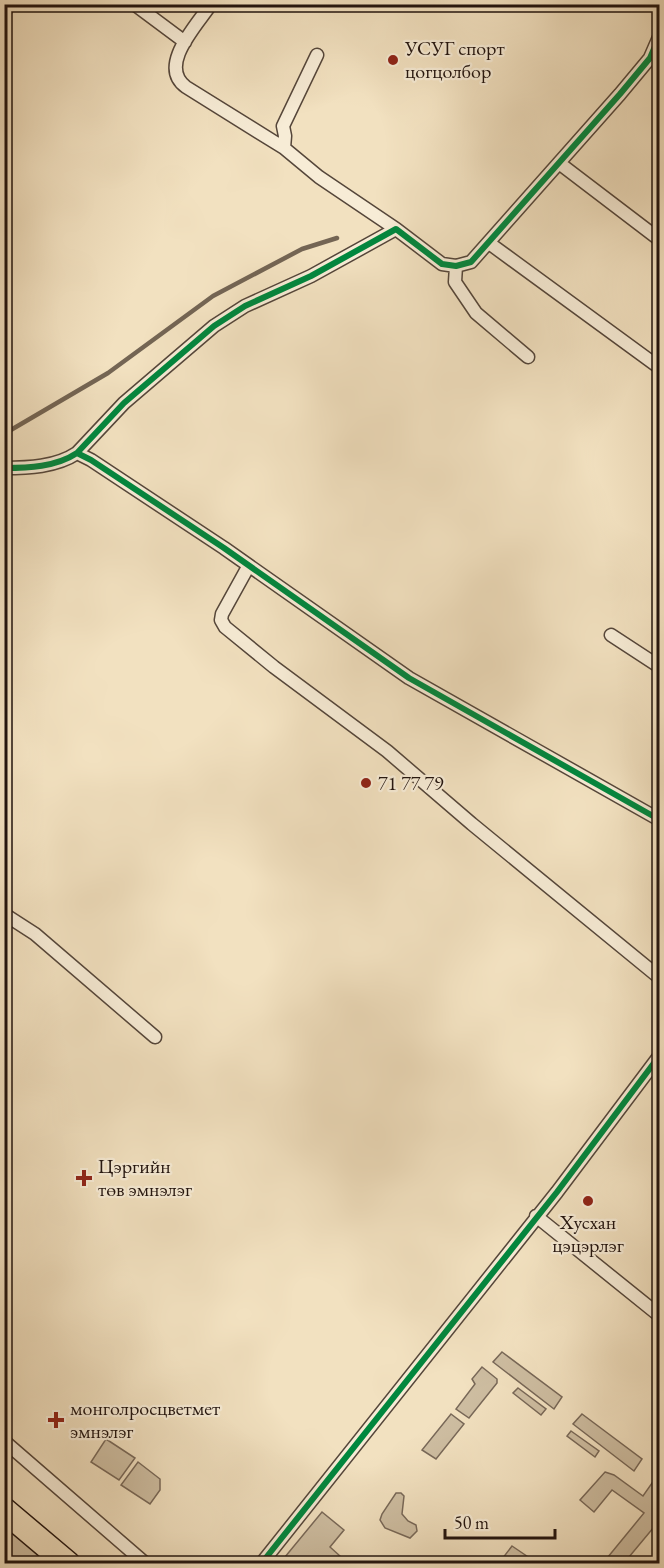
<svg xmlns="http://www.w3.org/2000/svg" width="664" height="1568" font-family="'EB Garamond',serif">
<rect width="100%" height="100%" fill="#f2e1c0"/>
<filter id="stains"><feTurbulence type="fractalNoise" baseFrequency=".00333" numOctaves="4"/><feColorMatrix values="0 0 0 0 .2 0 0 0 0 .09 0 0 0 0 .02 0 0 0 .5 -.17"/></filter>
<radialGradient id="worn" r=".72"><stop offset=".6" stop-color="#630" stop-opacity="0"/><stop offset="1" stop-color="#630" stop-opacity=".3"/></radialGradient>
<path fill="#cebea2" stroke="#786858" stroke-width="1.5" d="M502 1352 562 1397 554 1409 493 1362Z
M482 1367 497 1379V1383L469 1418 456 1409 475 1384 472 1379Z
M518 1388 546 1409 541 1415 513 1393Z
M451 1414 464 1424 436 1459 422 1450Z
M582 1414 642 1459 634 1471 573 1424Z
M571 1431 599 1451 595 1457 567 1436Z
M106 1439 135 1458 119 1480 91 1462Z
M138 1462 160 1479V1490L150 1504 121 1485Z
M605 1472 614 1475 643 1496 652 1483 659 1489V1521L624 1563H603L644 1513 612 1490 594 1512 580 1500Z
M396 1493H401L404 1496 402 1514 408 1521 416 1525 417 1531 410 1538 385 1528 380 1520 382 1514Z
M322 1512 344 1530 330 1547 340 1556 334 1563H280Z
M5 1525 50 1563H5Z
M512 1546 537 1563H499Z"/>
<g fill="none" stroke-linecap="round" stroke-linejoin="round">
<path stroke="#746554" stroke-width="4.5" d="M4 434 108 373 213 296 302 249 337 238"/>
<g stroke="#55463a" stroke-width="15">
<path id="street" d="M134 4 185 42
M211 4C197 25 157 66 186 87L284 148
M4 12 10 4
M317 55 283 126 285 136 284 148 319 177 396 229
M559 163 660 240
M489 243 660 368
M456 266 455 282 476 313 528 357
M77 453 124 403 214 326 245 306 311 276 396 229 442 264 456 266 471 262 620 94 650 58 660 35
M4 468C28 468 56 467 77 453L91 460 224 548 409 678 660 820
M248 567 222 614 221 620 225 627 274 667 387 751 472 824 660 978
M611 635 660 667
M4 914 35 934 155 1037
M536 1216 660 1316
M4 1441 146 1564
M261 1564 557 1192 660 1055"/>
</g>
<g stroke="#21130e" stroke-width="27">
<path id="highway" d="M4 1510 68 1564"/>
</g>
<use href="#street" stroke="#f7ecd6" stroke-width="12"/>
<use href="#highway" stroke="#f2e1c0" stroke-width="24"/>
<g stroke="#f7ecd6" stroke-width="10">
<path id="cycleway" d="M77 453 124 403 214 326 245 306 311 276 396 229 442 264 456 266 471 262 620 94 650 58 660 35
M4 468C28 468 56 467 77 453L91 460 224 548 409 678 660 820
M261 1564 557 1192 660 1055"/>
</g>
<use href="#cycleway" stroke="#00873e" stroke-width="6"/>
</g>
<g fill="#8f2418" stroke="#f7ecd6" stroke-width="2">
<circle cx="393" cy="60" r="6"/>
<circle cx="366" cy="783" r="6"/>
<path d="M81 1169h6v6h6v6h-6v6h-6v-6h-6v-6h6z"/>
<circle cx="588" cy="1201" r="6"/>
<path d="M53 1411h6v6h6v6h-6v6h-6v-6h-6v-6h6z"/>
</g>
<g text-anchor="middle" stroke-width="4.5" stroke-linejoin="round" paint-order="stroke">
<g font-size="20" fill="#21130e" stroke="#f7ecd6" text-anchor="start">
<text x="405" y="55">УСУГ спорт<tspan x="405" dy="23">цогцолбор</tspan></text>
<text x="378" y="790">71 77 79</text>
<text x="98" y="1173">Цэргийн<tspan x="98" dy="23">төв эмнэлэг</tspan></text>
<text x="588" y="1229" text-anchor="middle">Хусхан<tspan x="588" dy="23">цэцэрлэг</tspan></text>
<text x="70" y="1415">монголросцветмет<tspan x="70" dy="23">эмнэлэг</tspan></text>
</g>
</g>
<rect width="664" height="1568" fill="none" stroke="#f2e1c0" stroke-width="24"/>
<rect x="6" y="6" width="652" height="1556" fill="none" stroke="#21130e" stroke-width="3"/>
<rect x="12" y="12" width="640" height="1544" fill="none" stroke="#21130e" stroke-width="1.5"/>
<path d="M445 1529v9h110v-9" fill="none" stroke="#21130e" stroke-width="3"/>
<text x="454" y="1529" font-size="18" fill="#21130e" stroke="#f7ecd6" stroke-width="4.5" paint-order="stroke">50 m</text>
<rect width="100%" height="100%" filter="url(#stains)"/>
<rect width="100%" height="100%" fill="url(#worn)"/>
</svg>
